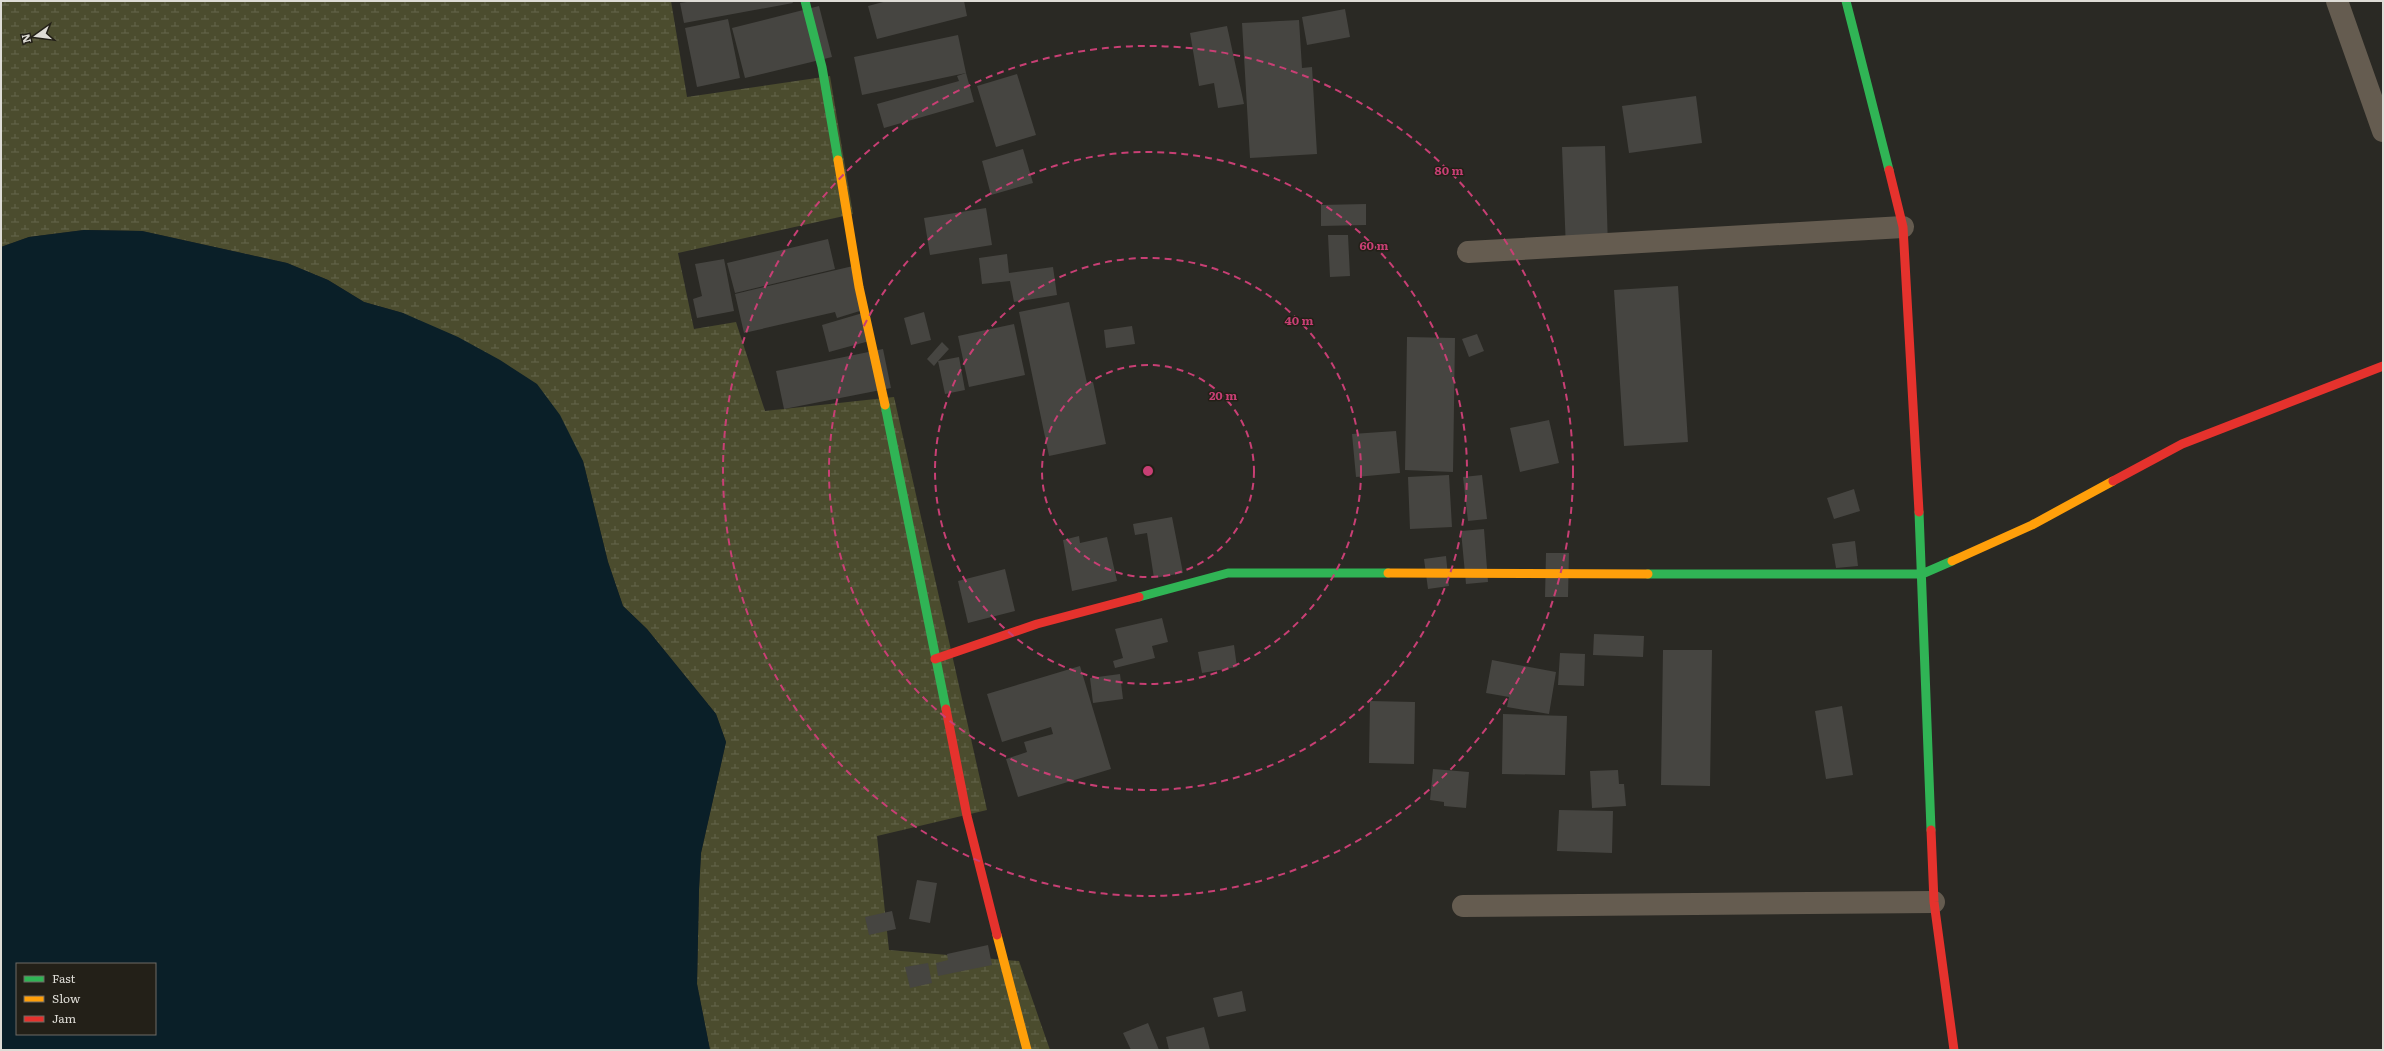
<svg xmlns="http://www.w3.org/2000/svg" width="2384" height="1051" font-family="Literata,serif">
<defs>
<pattern id="wetland-marsh" width="20" height="14" patternUnits="userSpaceOnUse"><rect width="20" height="14" fill="#4b4c2e"/><path d="M1 5h8M5 5V1M11 12h8M15 12V8" fill="none" stroke="#64654c"/></pattern>
</defs>
<rect width="100%" height="100%" fill="#2a2924"/>
<path fill="url(#wetland-marsh)" d="M1 1H671L687 97 830 76 853 214 678 253 694 329 736 322 765 411 894 397 987 810 877 836 889 950 1019 961 1050 1050H710L697 984 699 889 701 853 726 742 716 714 647 629 623 606 608 562 583 461 403 313 364 302 328 280 287 263 142 231 84 230 29 237 1 247Z"/>
<path fill="#0a1f28" fill-rule="evenodd" d="M84 230 142 231 287 263 328 280 364 302 403 313 458 337 500 360 537 384 560 415 583 461 608 562 623 606 647 629 716 714 726 742 701 853 699 889 697 984 710 1050H1V247L29 237ZM17 964H155V1034H17Z"/>
<path fill="#464541" d="M693 1H792L793 3 684 23 680 3Z
M887 1H964L967 16 877 39 868 6Z
M819 6 832 57 745 78 732 28Z
M1345 9 1350 37 1307 45 1302 17Z
M728 19 740 78 697 87 685 28Z
M1299 20 1302 68 1312 67 1317 154 1250 158 1242 23Z
M1227 26 1244 104 1218 108 1214 83 1199 86 1190 33Z
M958 35 966 73 862 95 854 57Z
M966 73 974 102 884 128 877 104 959 81 957 76Z
M1017 74 1036 135 996 147 977 86Z
M1696 96 1702 143 1629 153 1622 106Z
M1605 146 1608 248 1566 250 1562 147Z
M1023 149 1033 183 991 195 982 161Z
M1366 204V225L1321 226V205Z
M986 208 992 245 930 255 924 218Z
M1328 235H1348L1350 276 1330 277Z
M828 239 835 269 735 293 727 263Z
M1007 254 1009 273 1053 267 1057 295 1014 302 1010 281 982 284 979 258Z
M724 259 734 311 697 318 693 299 702 296 695 264Z
M853 266 863 310 837 318 835 312 744 333 735 294Z
M1678 286 1688 442 1624 446 1614 290Z
M1069 302 1087 383 1093 382 1106 444 1049 456 1019 312Z
M866 312 873 340 829 352 822 325Z
M924 312 931 340 911 345 904 318Z
M1014 324 1025 375 969 387 958 336Z
M1132 326 1135 344 1106 348 1104 330Z
M1477 334 1484 351 1469 357 1462 339Z
M1407 337 1455 338 1453 472 1405 470Z
M942 342 949 349 938 361 959 357 965 390 945 394 938 361 934 366 927 359Z
M883 349 891 388 784 409 776 371Z
M1549 420 1559 463 1520 472 1510 428Z
M1396 431 1400 473 1356 477 1352 434Z
M1449 475 1452 527 1410 529 1408 477Z
M1482 475 1487 519 1468 521 1463 477Z
M1854 489 1860 511 1834 519 1827 498Z
M1172 517 1183 573 1154 578 1147 533 1135 535 1133 524Z
M1484 529 1488 582 1466 584 1461 531Z
M1079 536 1080 543 1107 537 1117 581 1072 591 1063 540Z
M1855 541 1858 566 1836 568 1832 544Z
M1546 553H1569L1568 597H1545Z
M1446 556 1449 586 1428 589 1424 559Z
M1005 569 1015 611 968 623 958 581Z
M1162 618 1168 642 1152 646 1155 658 1115 668 1113 661 1123 658 1115 629Z
M1594 634 1644 636 1643 657 1593 655Z
M1234 645 1237 667 1202 673 1198 652Z
M1663 650H1712L1710 786 1661 785Z
M1560 653 1585 654 1584 686 1558 685Z
M1492 660 1556 672 1549 714 1507 707 1509 697 1486 693Z
M1080 666 1111 769 1018 797 1006 759 1027 752 1024 742 1053 734 1051 727 1002 742 987 694Z
M1120 674 1123 699 1093 703 1090 678Z
M1370 701 1415 702 1414 764 1369 763Z
M1842 706 1853 775 1826 779 1815 711Z
M1503 714 1567 716 1565 775 1502 774Z
M1433 769 1469 772 1466 808 1444 806V802L1430 800Z
M1618 770 1619 784H1624L1626 806 1592 808 1590 771Z
M1559 810 1613 811 1612 853 1557 851Z
M917 880 937 883 930 923 909 919Z
M892 911 896 929 869 935 865 917Z
M988 945 992 965 938 976 936 963 948 960 947 954Z
M928 963 932 983 910 988 905 967Z
M1242 991 1246 1011 1218 1017 1213 998Z
M1148 1023 1159 1050H1131L1123 1033Z
M1204 1027 1210 1050H1169L1166 1037Z"/>
<g fill="none" stroke-linecap="round" stroke-linejoin="round">
<path stroke="#655c50" stroke-width="22" d="M2337 1 2383 131
M1468 252 1903 227
M1463 906 1934 902"/>
<path stroke="#30b455" stroke-width="9" d="M805 1 822 67 838 160
M1846 1 1889 170
M885 405 946 709
M1919 512 1931 830
M1648 574H1922L1952 561
M1139 597 1228 573H1388"/>
<path stroke="#ff9f0a" stroke-width="9" d="M838 160 859 287 885 405
M1952 561 2032 525 2113 481
M1388 573 1648 574
M997 935 1027 1050"/>
<path stroke="#e5322d" stroke-width="9" d="M1889 170 1903 227 1919 512
M2113 481 2182 444 2383 366
M935 659 1037 624 1139 597
M946 709 967 816 997 935
M1931 830 1934 902 1954 1050"/>
</g>
<g fill="none" stroke="#c83f74" stroke-width="2" stroke-dasharray="7 5">
<circle cx="1148" cy="471" r="106"/>
<circle cx="1148" cy="471" r="213"/>
<circle cx="1148" cy="471" r="319"/>
<circle cx="1148" cy="471" r="425"/>
</g>
<circle cx="1148" cy="471" r="6" fill="#c83f74" stroke="#232018" stroke-width="2"/>
<g font-size="12" text-anchor="middle" font-weight="bold" fill="#c83f74" stroke="#232018" stroke-width="3" stroke-linejoin="round" paint-order="stroke">
<text x="1449" y="175">80 m</text>
<text x="1374" y="250">60 m</text>
<text x="1299" y="325">40 m</text>
<text x="1223" y="400">20 m</text>
</g>
<rect width="2384" height="1051" fill="none" stroke="#dedcd6" stroke-width="4"/>
<rect x="16" y="963" width="140" height="72" fill="#232018" stroke="#6e6b64"/>
<rect x="24" y="976" width="20" height="6" fill="#30b455" stroke="#6e6b64"/>
<text x="52" y="983" font-size="12" fill="#dedcd6">Fast</text>
<rect x="24" y="996" width="20" height="6" fill="#ff9f0a" stroke="#6e6b64"/>
<text x="52" y="1003" font-size="12" fill="#dedcd6">Slow</text>
<rect x="24" y="1016" width="20" height="6" fill="#e5322d" stroke="#6e6b64"/>
<text x="52" y="1023" font-size="12" fill="#dedcd6">Jam</text>
<g transform="translate(36 36) rotate(256)" stroke="#232018" stroke-width="3" paint-order="stroke">
<path d="M0-3L7 15L0 10L-7 15Z" fill="#dedcd6"/>
<text y="-6" font-size="11" font-weight="bold" text-anchor="middle" fill="#dedcd6">N</text>
</g>
</svg>
